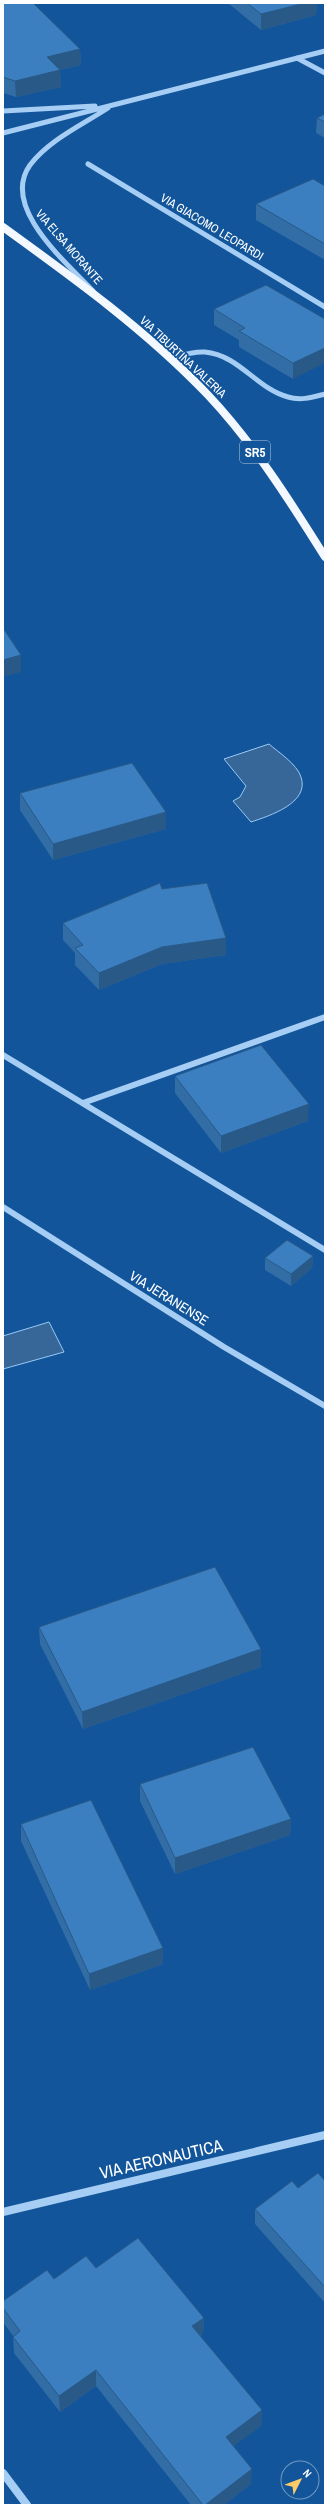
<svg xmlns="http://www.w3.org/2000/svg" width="328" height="2508" font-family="'Archivo Narrow',sans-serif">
<rect width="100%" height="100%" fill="#12559a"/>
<path fill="#366798" stroke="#98c9f7" d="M269 744C278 752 297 764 301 777 310 803 269 816 251 822L233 801 240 797 246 786 224 759Z
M49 1322 64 1352 3 1369V1336Z"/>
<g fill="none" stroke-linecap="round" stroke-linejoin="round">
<path stroke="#a6cdf4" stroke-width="5" d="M297 58 325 73
M3 111 95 106
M3 133 325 51
M88 164 325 307
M93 291C66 262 0 207 30 165 49 140 82 125 108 108
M171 358C182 355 193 351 205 352 239 355 257 389 288 397 301 401 313 397 325 394"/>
<path stroke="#a6cdf4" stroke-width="6" d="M3 1055 325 1250
M83 1103 325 1017
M3 1207 224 1347 325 1406"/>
<path stroke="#a6cdf4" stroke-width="8" d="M3 2212 325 2135
M3 2473 27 2505"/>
<path stroke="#f3f8ff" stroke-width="8" d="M3 227C75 279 147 331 208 395 254 444 290 501 325 557"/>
</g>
<path fill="#336da6" d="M3 3 80 49 81 65 60 70 61 87 16 97 3 93Z
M228 3H317L316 15 261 30Z
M325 114V138L316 133 317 118Z
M325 186V260L256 220V204Z
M214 309 325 319 293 379 239 347V340L214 325Z
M20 793 166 812V829L53 860 20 810Z
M162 889 226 938V955L162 964 99 990 75 965V953L63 940V923Z
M175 1076 308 1121 221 1153 175 1093Z
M313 1256 312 1268 291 1286 265 1270V1258Z
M39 1627 261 1667 83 1729 40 1644Z
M140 1784 291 1819 290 1835 175 1874 140 1801Z
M21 1824 163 1948V1964L90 1990 21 1841Z
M325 2181V2303L255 2224V2209Z
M96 2268 204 2318 203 2333 200 2336 262 2410 261 2426 233 2446 251 2484 224 2505H191L96 2386 60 2412 14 2353 13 2337V2336L3 2322V2301L54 2279Z"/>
<path fill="#295987" d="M305 3H317L316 15 261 30V14Z
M80 49 81 65 47 73V57Z
M60 70 61 87 16 97 15 81Z
M325 348V363L293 379V363Z
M21 655V672L3 677V660Z
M166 812V829L53 860V844Z
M226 938V955L162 964 99 990V973L162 947Z
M309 1104 308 1121 221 1153V1136Z
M313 1256 312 1268 291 1286V1274Z
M261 1649V1667L83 1729 82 1712Z
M291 1819 290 1835 175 1874V1858Z
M163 1948V1964L90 1990 89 1974Z
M204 2318 203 2333 192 2342V2326Z
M96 2370V2386L60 2412 59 2396Z
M262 2410 261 2426 226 2452V2437Z
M252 2469 251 2484 224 2505H205Z"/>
<path fill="#3b7fc1" stroke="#295987" d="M3 3H33L80 49 47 57 60 70 15 81 3 77Z
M247 3H305L261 14Z
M325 114V122L317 118Z
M313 179 325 186V244L256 204Z
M266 285 325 319V348L293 363 239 331 245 328 214 309Z
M3 628 21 655 3 660Z
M132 763 166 812 53 844 20 793Z
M160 883 162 889 207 883 226 938 162 947 99 973 75 948 83 945 63 923Z
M261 1045 309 1104 221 1136 175 1076Z
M287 1240 313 1256 291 1274 265 1258Z
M215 1567 261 1649 82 1712 39 1627Z
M253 1747 291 1819 175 1858 140 1784Z
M91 1800 163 1948 89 1974 21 1824Z
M318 2173 325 2181V2287L255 2209 292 2181 298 2188Z
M138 2238 204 2318 192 2326 262 2410 226 2437 252 2469 205 2505H203L96 2370 59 2396 13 2337 20 2331 3 2308V2301L47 2270 54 2279 86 2256 96 2268Z"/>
<g text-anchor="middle" stroke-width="3.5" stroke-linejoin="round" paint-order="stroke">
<g font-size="12" fill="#fff" stroke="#12559a">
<text transform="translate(212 227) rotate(31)" y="4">VIA GIACOMO LEOPARDI</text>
<text transform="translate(69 247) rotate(49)" y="4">VIA ELSA MORANTE</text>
<text transform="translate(183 357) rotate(43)" y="4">VIA TIBURTINA VALERIA</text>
</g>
<rect fill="#12559a" stroke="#b8cce1" stroke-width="1" x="240" y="441" width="30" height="22" rx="3"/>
<g font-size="13" font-weight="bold" fill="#fff">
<text x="255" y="457">SR5</text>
</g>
<g font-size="14" fill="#fff" stroke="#12559a">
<text transform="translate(169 1298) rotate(32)" y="5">VIA JERANENSE</text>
</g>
<g font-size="17" fill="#fff" stroke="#12559a">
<text transform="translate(161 2159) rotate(-13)" y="6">VIA AERONAUTICA</text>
</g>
</g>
<rect width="328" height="2508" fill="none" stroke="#ffffff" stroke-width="8"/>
<g transform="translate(300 2480) rotate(48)"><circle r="19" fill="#12559a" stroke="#7199c2"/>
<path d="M0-3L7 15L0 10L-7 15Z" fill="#ffcb69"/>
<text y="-6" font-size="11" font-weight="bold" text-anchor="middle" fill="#ffffff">N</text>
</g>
</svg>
